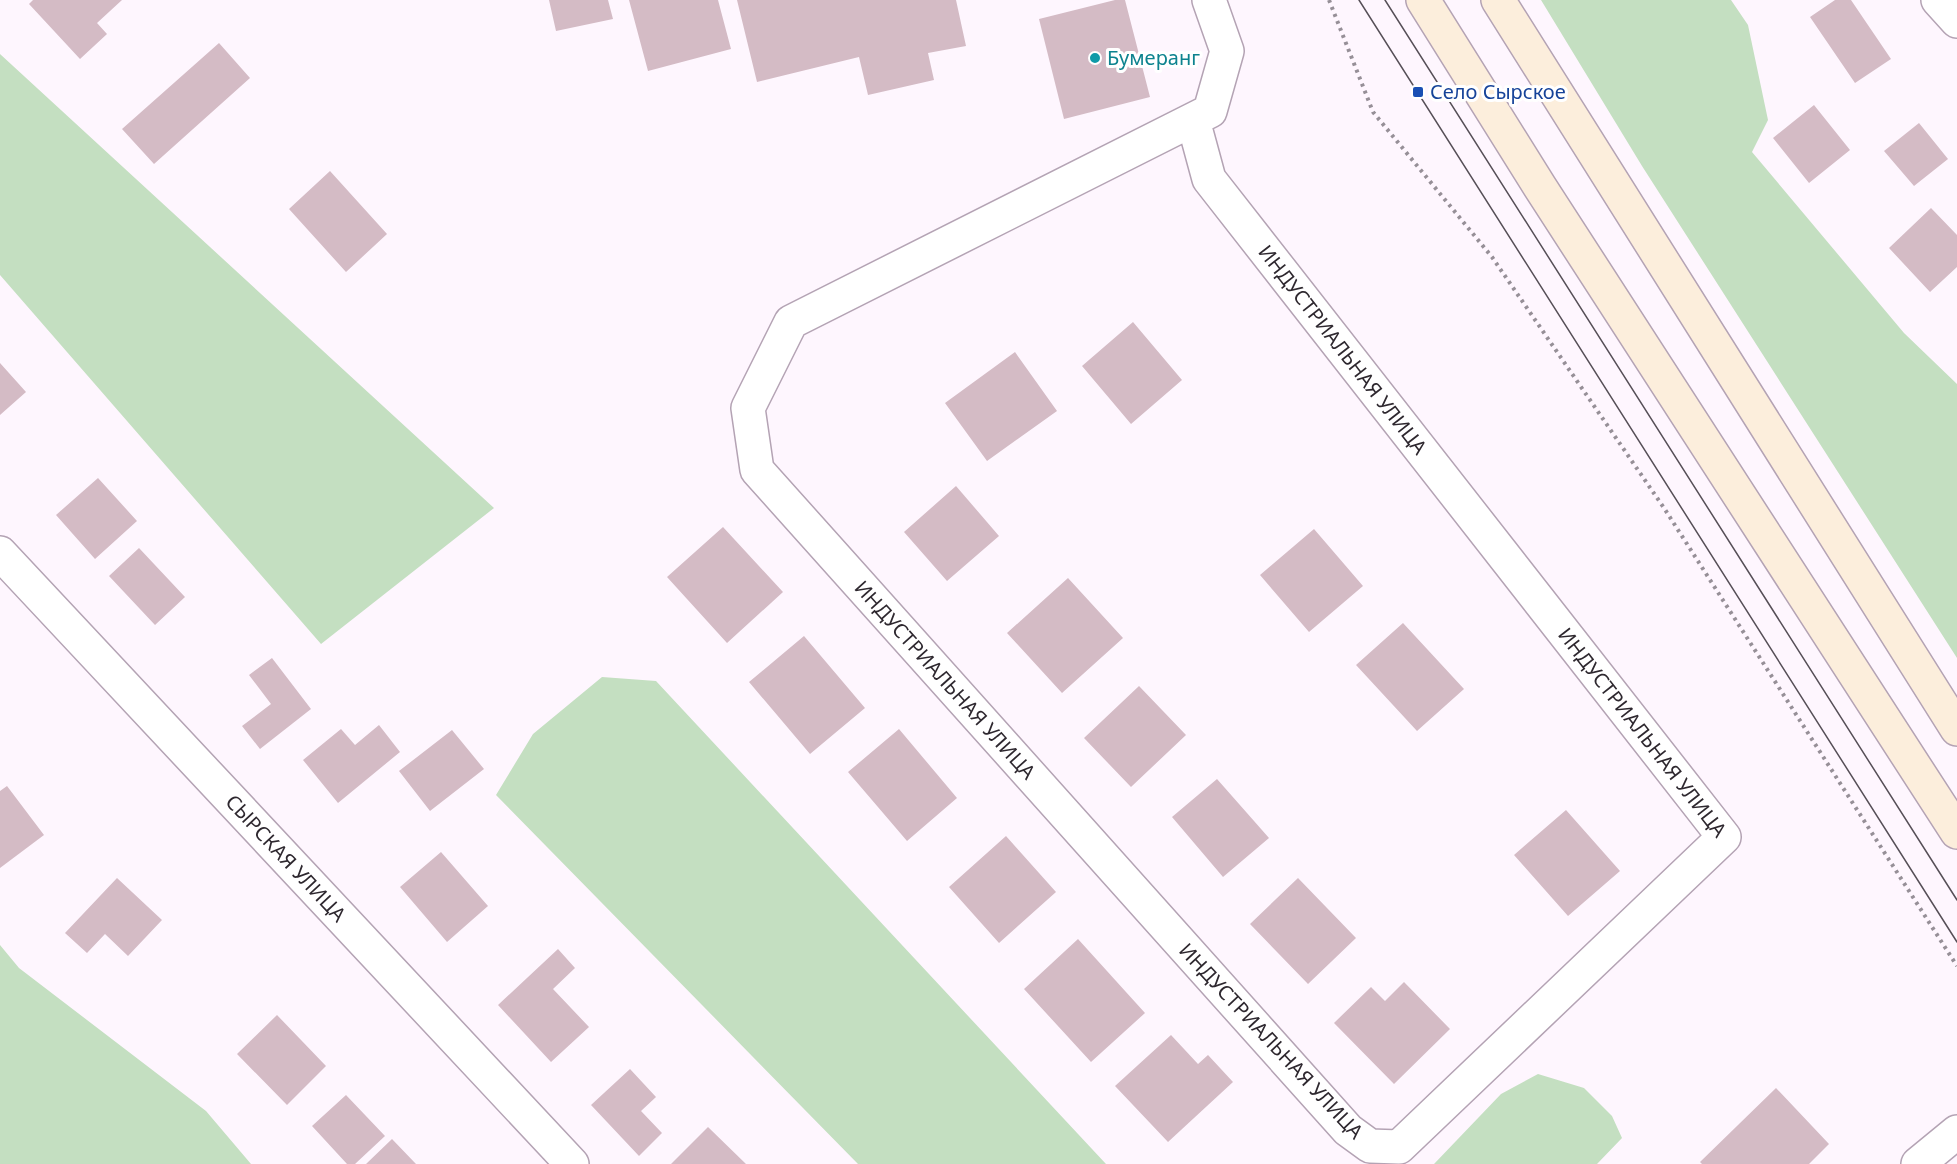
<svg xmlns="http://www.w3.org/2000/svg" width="1957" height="1164" font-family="'Noto Sans',sans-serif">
<rect width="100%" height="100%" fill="#fef6fe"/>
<path fill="#c4dfc1" d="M1541 0H1731L1748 25 1768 120 1752 152 1904 333 1957 384V658L1642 166Z
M0 54 494 508 321 644 0 275Z
M602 677 656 681 1106 1164H858L496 795 533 734Z
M0 945 19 968 206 1111 251 1164H0Z
M1538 1074 1584 1088 1612 1116 1622 1138 1597 1164H1434L1501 1094Z"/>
<path fill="#d4bbc5" d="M33 0H122L97 23 107 34 80 59 29 4Z
M549 0H608L613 19 556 31Z
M629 0H718L731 49 648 71Z
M737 0H956L966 46 928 53 934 80 868 95 859 57 757 82Z
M1115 0H1125L1150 97 1064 119 1039 19Z
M1835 0H1851L1891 59 1855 83 1810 17Z
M219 43 250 78 154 164 122 129Z
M1814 105 1850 150 1809 183 1773 138Z
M1919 123 1948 159 1914 186 1884 151Z
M330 171 387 234 346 272 289 209Z
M1931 208 1957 235V267L1930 292 1889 248Z
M1133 322 1182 380 1131 424 1082 366Z
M1015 352 1057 411 987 461 945 403Z
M0 363 26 392 0 415Z
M98 478 137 521 95 559 56 515Z
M956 486 999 536 947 581 904 532Z
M723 527 783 592 727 643 667 577Z
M1314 529 1363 586 1309 632 1260 575Z
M139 548 185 597 155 625 109 576Z
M1068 578 1123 638 1062 693 1007 633Z
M1403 623 1464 689 1417 731 1356 665Z
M804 636 865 708 810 754 749 682Z
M272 658 311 709 260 749 242 726 271 704 249 675Z
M1139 686 1186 735 1131 787 1084 738Z
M379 725 400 752 338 803 303 760 341 729 355 745Z
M899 729 957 798 907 841 848 772Z
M452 730 484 769 430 811 399 771Z
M1217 779 1269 838 1223 877 1172 817Z
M7 786 44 835 0 868V791Z
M1566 810 1620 871 1568 916 1514 855Z
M1006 836 1056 892 999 943 949 887Z
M441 852 488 906 447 942 400 887Z
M117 878 162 920 128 956 105 934 87 953 65 933Z
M1298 878 1356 938 1308 984 1250 924Z
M1078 939 1145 1013 1091 1062 1024 989Z
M558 949 575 968 553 989 589 1027 551 1062 498 1005Z
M1404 982 1450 1029 1394 1084 1334 1023 1371 987 1385 1001Z
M277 1015 326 1066 287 1105 237 1054Z
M1171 1035 1198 1064 1208 1055 1233 1082 1168 1142 1115 1086Z
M630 1069 656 1097 641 1111 662 1133 639 1156 591 1105Z
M1776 1088 1829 1144 1809 1164H1702L1700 1162Z
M346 1095 385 1136 355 1164H347L312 1126Z
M708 1127 746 1164H671Z
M392 1139 416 1164H366Z"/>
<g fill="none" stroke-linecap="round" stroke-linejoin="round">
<g stroke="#b4a3b4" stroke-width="36">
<g id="street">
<path d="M1938 0 1957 21"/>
<path id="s1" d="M1193 120 1209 179 1724 837 1399 1147 1370 1146 1348 1130 757 470 748 408 791 322 1210 111 1227 51 1209 0"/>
<path id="s2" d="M0 553 572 1164"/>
<path d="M1918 1164 1957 1132"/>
</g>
</g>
<g stroke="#b4a3b4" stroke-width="36">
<path id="secondary" d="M1423 0 1540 187 1957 832
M1498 0 1957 729"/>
</g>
<path stroke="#968f97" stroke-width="4" stroke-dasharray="3 4.5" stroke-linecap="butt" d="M1329 0 1373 112 1492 257 1664 508 1957 966"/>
<use href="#street" stroke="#fff" stroke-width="33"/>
<use href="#secondary" stroke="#fceedc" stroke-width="33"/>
<path stroke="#564f57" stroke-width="1.5" d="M1359 0 1957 942
M1385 0 1957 900"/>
</g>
<circle fill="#0f9aa8" stroke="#fff" stroke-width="2" cx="1095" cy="58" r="6"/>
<rect fill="#1a4fb4" stroke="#fff" stroke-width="2" x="1412" y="86" width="12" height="12" rx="3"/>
<g text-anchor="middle" stroke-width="6" stroke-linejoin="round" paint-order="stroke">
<g font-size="20" fill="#0d838f" stroke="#fff" text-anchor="start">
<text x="1107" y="65">Бумеранг</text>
</g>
<g font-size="20" fill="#164399" stroke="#fff" text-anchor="start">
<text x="1430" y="99">Село Сырское</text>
</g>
<g font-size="20" fill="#2e282f" stroke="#fff">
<text dy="7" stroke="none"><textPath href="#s1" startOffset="278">ИНДУСТРИАЛЬНАЯ УЛИЦА</textPath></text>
<text transform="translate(945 680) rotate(48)" y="7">ИНДУСТРИАЛЬНАЯ УЛИЦА</text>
<text dy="7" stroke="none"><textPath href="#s1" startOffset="764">ИНДУСТРИАЛЬНАЯ УЛИЦА</textPath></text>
<text dy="7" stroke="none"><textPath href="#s2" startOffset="418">СЫРСКАЯ УЛИЦА</textPath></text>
<text transform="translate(1271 1041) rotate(47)" y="7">ИНДУСТРИАЛЬНАЯ УЛИЦА</text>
</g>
</g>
</svg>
